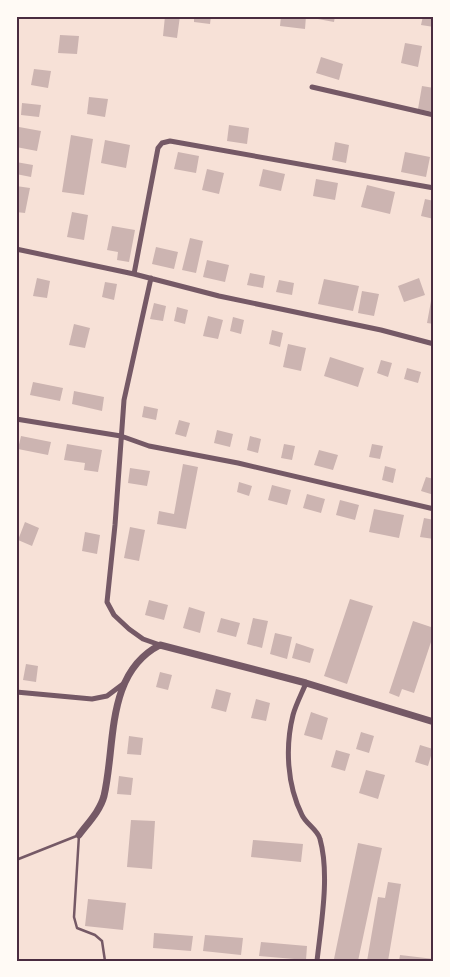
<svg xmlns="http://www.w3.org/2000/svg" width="450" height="977" font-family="Overpass,sans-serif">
<rect width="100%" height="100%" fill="#f7e1d7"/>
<path fill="#ccb4b1" d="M165 16H180L177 38 163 36Z
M194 16H211L210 24 194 22Z
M281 16H306L305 29 280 26Z
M318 16H335L334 22 318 19Z
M423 16H434V27L421 25Z
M60 35 79 36 77 54 58 53Z
M405 43 422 46 418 67 401 63Z
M321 57 343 64 339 80 316 73Z
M34 69 51 71 48 88 31 85Z
M422 86 434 88V112L418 109Z
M89 97 108 99 105 117 87 114Z
M22 103 41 105 39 117 21 115Z
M229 125 249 128 247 144 227 141Z
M19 127 41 131 37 151 16 147Z
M71 135 93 139 84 195 62 192Z
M105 140 130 145 126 168 101 163Z
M335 142 349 145 346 163 332 160Z
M178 152 199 156 196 173 174 169Z
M405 152 430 157 426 177 401 172Z
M16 162 33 165 31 177 16 174Z
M207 169 224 173 219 194 202 190Z
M263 169 285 174 281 191 259 186Z
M316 179 338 183 335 200 313 196Z
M367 185 395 192 390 214 361 207Z
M16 186 30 188 25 213 16 212Z
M425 199 434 201V219L421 216Z
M72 212 88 215 84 240 67 237Z
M112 226 135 230 129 262 117 260 118 252 107 250Z
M190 238 203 241 196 273 182 270Z
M156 247 178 252 174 269 152 264Z
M207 260 229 265 225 282 203 277Z
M250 273 265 276 263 288 247 285Z
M37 278 50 281 47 298 33 296Z
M419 278 425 295 404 302 398 286Z
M324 279 359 286 353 311 318 304Z
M279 280 294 283 292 295 276 292Z
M105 282 117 284 114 300 102 297Z
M362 291 379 294 374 316 358 313Z
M431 301H434V324L427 323Z
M154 303 166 306 163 321 150 319Z
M177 307 188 310 185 324 174 321Z
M208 316 223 320 218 339 203 336Z
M233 317 244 320 241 334 230 331Z
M74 324 90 328 85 348 69 345Z
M272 330 283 333 280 347 269 344Z
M288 344 306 348 301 371 283 367Z
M330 357 364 368 358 387 324 376Z
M381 360 392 363 388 377 377 373Z
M407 368 421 372 418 383 404 379Z
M33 382 63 388 60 401 30 395Z
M74 391 104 397 102 411 72 404Z
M144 406 158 409 156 420 142 417Z
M179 420 190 423 186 437 175 434Z
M217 430 233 434 230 447 214 443Z
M21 436 51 442 48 455 18 449Z
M250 436 261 439 258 453 247 450Z
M67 444 102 450 98 472 84 470 85 463 64 460Z
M284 444 295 446 292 460 281 458Z
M372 444 383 446 380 459 369 457Z
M319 450 338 455 333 470 314 465Z
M183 464 198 467 186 529 157 524 159 511 174 514Z
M385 466 396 469 393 483 382 480Z
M130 468 150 471 147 486 128 483Z
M426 477 434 479V495L421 491Z
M239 482 252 486 249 496 237 492Z
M272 485 291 490 287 505 268 500Z
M307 494 325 499 321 513 303 508Z
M340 500 359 505 355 520 336 515Z
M374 509 404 515 399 538 369 532Z
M424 518 434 520V539L420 537Z
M25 522 39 528 32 546 18 540Z
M130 527 145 530 139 561 124 558Z
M85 532 100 535 97 554 82 551Z
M350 599 373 606 347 684 324 676Z
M149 600 168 605 164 620 145 615Z
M189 607 205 612 200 633 183 628Z
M221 618 240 623 236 637 217 632Z
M253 618 268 621 262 648 247 644Z
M413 621 434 628V633L414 693 402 689 399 697 389 693Z
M275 633 292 637 287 659 270 654Z
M296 643 314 649 310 663 292 658Z
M26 664 38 666 36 682 23 680Z
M160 672 172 675 168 690 156 687Z
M216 689 231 693 226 712 211 708Z
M256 699 270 703 266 721 251 718Z
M311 712 328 718 322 740 304 735Z
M361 732 374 736 369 753 356 749Z
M129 736 143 738 141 755 127 754Z
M420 745 433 749 428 766 415 762Z
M336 750 350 754 345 771 331 767Z
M366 770 385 775 378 799 359 793Z
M119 776 133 778 131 795 117 794Z
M131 820 155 821 152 869 127 867Z
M253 840 303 844 301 862 251 857Z
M358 843 382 848 358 961H340L334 959Z
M388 882 401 884 388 961H367L378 897 385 898Z
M88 899 126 903 123 930 85 926Z
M154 933 193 936 191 951 153 948Z
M205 935 243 938 241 955 203 951Z
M261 942 307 946 306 960 259 956Z
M400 955 434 959V961H399Z"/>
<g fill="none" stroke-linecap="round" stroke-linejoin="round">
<path stroke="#755966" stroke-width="2.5" d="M16 860 79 835 74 917 77 928 95 935 102 941 105 961"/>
<path stroke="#755966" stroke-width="5" d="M312 87 434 115
M16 249 134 274 219 296 381 330 434 344
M134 274 158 148 162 143 170 141 434 188
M151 278 124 400 115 525 107 602 114 615 129 629 143 639 160 645
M16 419 121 436 149 446 238 463 434 509
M306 683C302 693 296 704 293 715 285 747 287 785 302 815 306 824 318 830 320 839 330 875 321 924 317 961
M16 692 92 699 107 696 123 684"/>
<path stroke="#755966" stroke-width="7" d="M79 835C88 823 100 811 104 796 116 745 105 673 160 645L306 683 434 722"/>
</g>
<rect width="450" height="977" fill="none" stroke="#fffaf5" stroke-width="35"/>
<rect x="18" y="18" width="414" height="942" fill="none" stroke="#4a2c40" stroke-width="2"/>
</svg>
